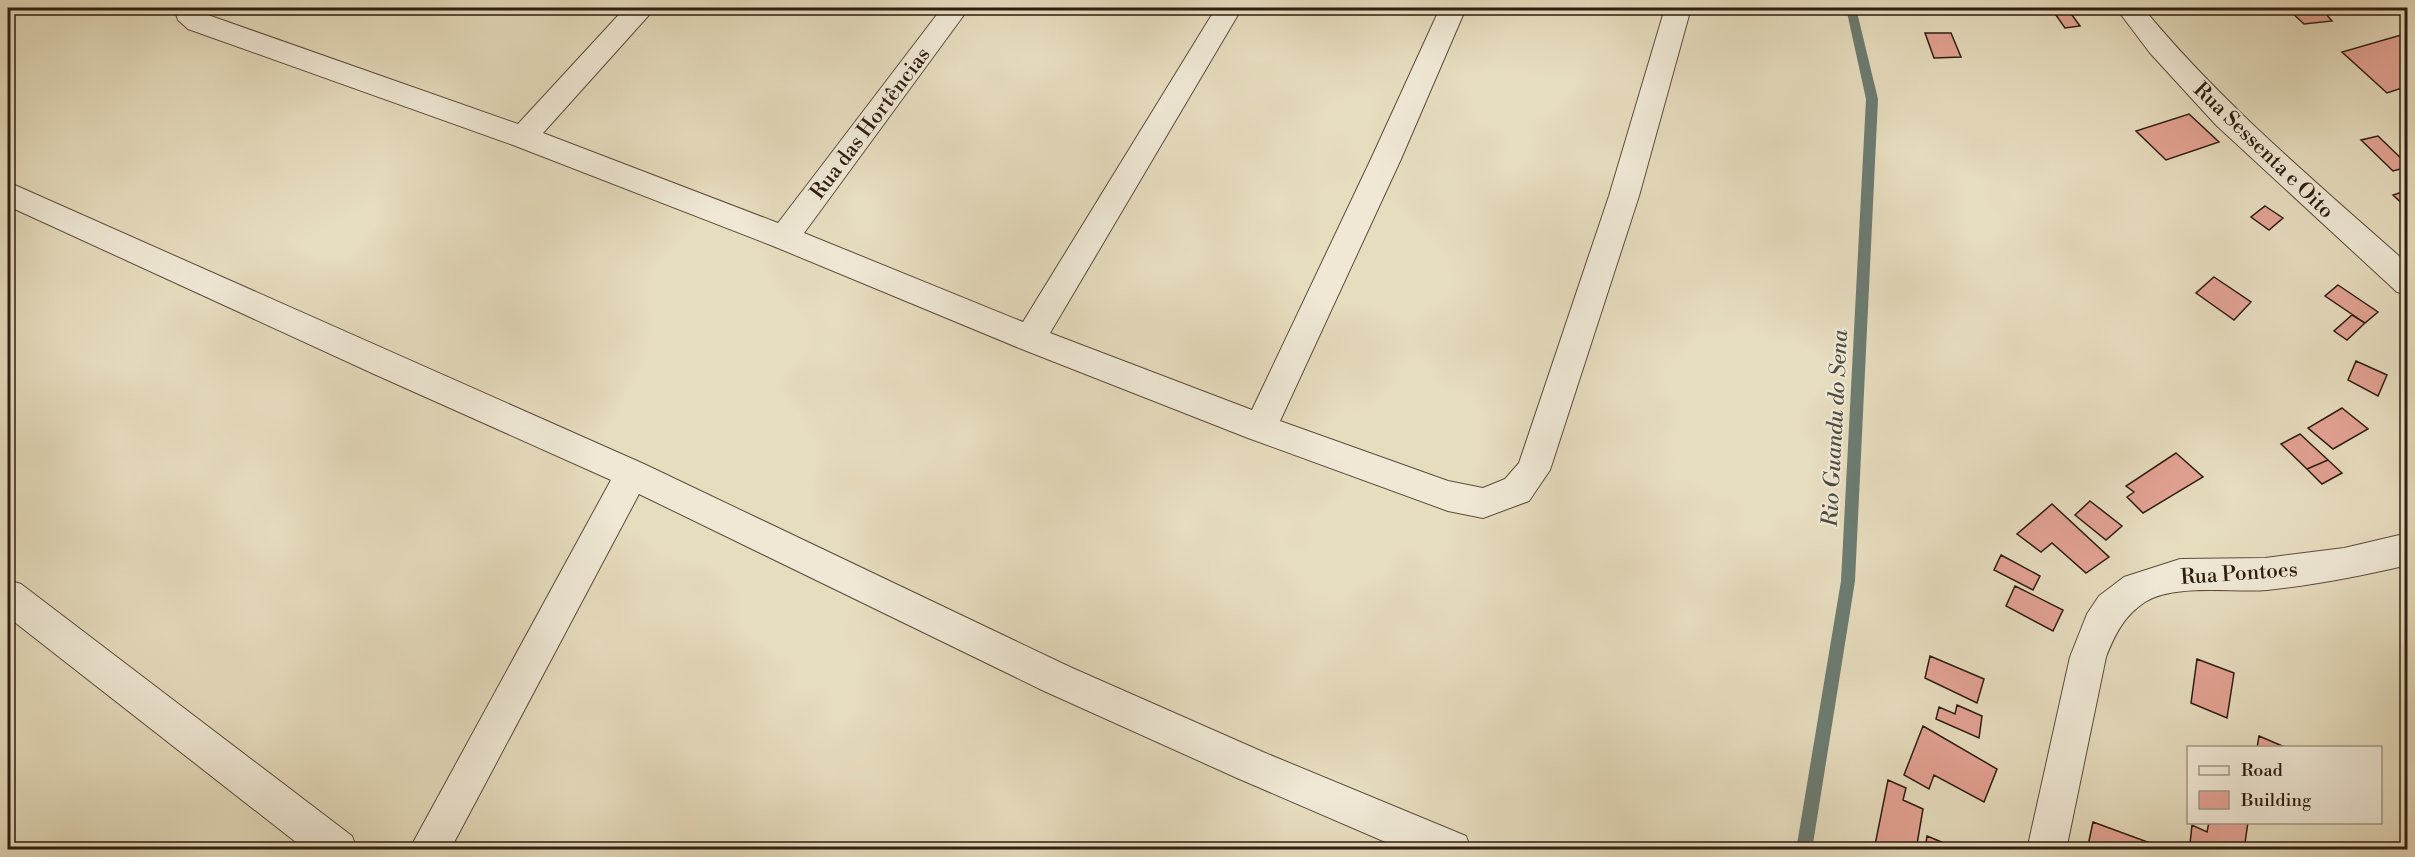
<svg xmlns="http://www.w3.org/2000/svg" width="2415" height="857" font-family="'Libre Bodoni',serif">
<rect width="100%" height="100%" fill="#e6dcbe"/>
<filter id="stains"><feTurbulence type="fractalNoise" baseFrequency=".00333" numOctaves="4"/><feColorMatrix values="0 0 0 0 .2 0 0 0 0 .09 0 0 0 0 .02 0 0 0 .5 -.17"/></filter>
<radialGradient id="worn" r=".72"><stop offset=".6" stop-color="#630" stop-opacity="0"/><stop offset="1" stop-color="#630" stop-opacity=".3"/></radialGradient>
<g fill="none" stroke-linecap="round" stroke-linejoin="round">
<path fill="#6c7c72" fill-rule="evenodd" d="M1846 8H1856L1878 99 1855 581 1812 850H1796L1841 581 1866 99Z"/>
</g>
<path fill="#e3a294" stroke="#2e1d11" stroke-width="1.5" d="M2051 8H2067L2080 26 2065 28Z
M2287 8H2321L2332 21 2304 24Z
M1925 33H1951L1961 57 1934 58Z
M2408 33V86L2387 93 2342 52Z
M2189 114 2219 142 2166 160 2136 131Z
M2378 136 2408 165V167L2393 171 2361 140Z
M2408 190V209L2393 195Z
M2265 206 2283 218 2269 230 2251 217Z
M2214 277 2251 302 2234 320 2196 293Z
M2338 285 2378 312 2365 323 2325 296Z
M2352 315 2365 323 2347 340 2334 331Z
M2356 361 2387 375 2378 396 2348 380Z
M2342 408 2368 429 2333 449 2308 428Z
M2300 434 2328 460 2307 469 2281 444Z
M2176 453 2203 477 2143 513 2127 497 2134 492 2126 486Z
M2328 460 2342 473 2322 484 2307 469Z
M2090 501 2122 526 2106 540 2075 515Z
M2052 504 2109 557 2086 573 2052 543 2041 552 2017 534Z
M2001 555 2040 576 2033 590 1994 570Z
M2015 586 2063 610 2053 631 2006 606Z
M1930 656 1984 679 1977 703 1925 678Z
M2197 659 2234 673 2227 718 2191 703Z
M1957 705 1982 716 1979 738 1936 719 1939 707 1955 714Z
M1923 726 1997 769 1984 802 1934 775 1929 789 1904 775Z
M2259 736 2287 748H2257Z
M1888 780 1906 788 1903 800 1923 809 1916 850H1886L1875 845Z
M2093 822 2161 847V850H2087Z
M2209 822H2248L2244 850H2202L2190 844 2192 825 2207 832Z
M1927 836 1961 850H1925Z"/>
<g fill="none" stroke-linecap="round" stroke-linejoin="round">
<g stroke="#5c4d3c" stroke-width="2">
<path id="minor" d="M174 8H200L208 15 518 124 625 8H653L649 15 543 133 778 223 942 8H969L804 233 1023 322 1216 8H1242L1050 333 1252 410 1371 159 1440 8H1466L1401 159 1280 421 1448 481 1483 488 1505 479 1519 463 1609 196 1665 8H1691L1639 196 1550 470 1529 501 1483 518 1448 511 1248 438 1019 348 773 246 513 145 188 29 178 20Z
M2116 8H2143C2221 103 2316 182 2408 264V295L2397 292 2216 125 2150 53Z
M8 182 644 464 1070 667 1263 752 1466 836 1471 850H1404L1237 778 1044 691 639 494 450 850H409L611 480 374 374 8 206Z
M2408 533V565C2361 576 2315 585 2267 590 2233 593 2175 583 2145 602 2124 616 2115 634 2106 657L2066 850H2027L2070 657 2087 614 2099 596 2124 577 2180 559 2265 558 2344 548Z
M8 580 21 584 352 836 357 850H306L8 617Z"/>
</g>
<use href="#minor" fill="#efe8d5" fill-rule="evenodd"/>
</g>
<g text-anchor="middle" stroke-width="4.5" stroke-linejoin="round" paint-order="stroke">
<g font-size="21" fill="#2e1d11" stroke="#efe8d5">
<text transform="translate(870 123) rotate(-53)" y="7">Rua das Hortências</text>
<text transform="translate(2264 150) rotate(44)" y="7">Rua Sessenta e Oito</text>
<text transform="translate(2239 573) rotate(-4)" y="7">Rua Pontoes</text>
</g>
<g font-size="22" font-style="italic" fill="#4d4c42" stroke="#efe8d5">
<text transform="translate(1834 428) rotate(-87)" y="8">Rio Guandu do Sena</text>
</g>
</g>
<rect width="2415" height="857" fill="none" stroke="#e6dcbe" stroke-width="30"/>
<rect x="9" y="9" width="2397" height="839" fill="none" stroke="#2e1d11" stroke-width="3"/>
<rect x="15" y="15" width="2385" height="827" fill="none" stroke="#2e1d11" stroke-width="1.5"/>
<rect x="2187" y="746" width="195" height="78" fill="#efe8d5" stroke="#a29787" stroke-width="1.5"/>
<rect x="2199" y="766" width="30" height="9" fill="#efe8d5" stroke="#a29787" stroke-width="1.5"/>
<text x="2241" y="776" font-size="18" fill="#2e1d11">Road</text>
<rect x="2199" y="791" width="30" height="18" fill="#e3a294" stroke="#a29787" stroke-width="1.5"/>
<text x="2241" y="806" font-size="18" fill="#2e1d11">Building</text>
<rect width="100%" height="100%" filter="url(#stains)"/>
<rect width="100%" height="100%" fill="url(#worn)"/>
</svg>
